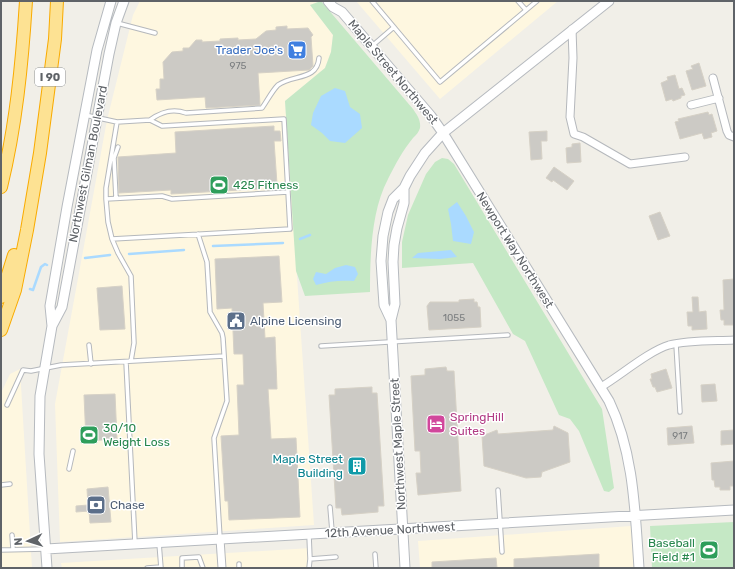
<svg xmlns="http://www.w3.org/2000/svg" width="735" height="569" font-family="Rubik,sans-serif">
<rect width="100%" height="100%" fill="#f1efe8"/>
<path fill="#fef7e0" d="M140 1H320L310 5 333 35 331 52 325 68 285 101 314 525 60 542 55 404 107 120 133 15Z
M356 1H558L440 99Z
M20 369 32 568H1V393L10 374Z
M631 526 634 568H420L418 541Z
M311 548 312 568H62L61 563Z"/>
<path fill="#c5e8c5" d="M321 1 413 109C417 115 421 120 420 128 419 132 416 135 413 138 403 150 395 165 388 179 371 211 370 257 370 292L305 296 296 271 285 101 325 68 331 52 333 35 310 5Z
M442 158 448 159 454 164 602 409 614 488 609 492 604 491 579 431 570 419 559 415 525 341 513 334 473 263 402 268V242L408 215 426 174 435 162Z
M734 522V568H652L650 526Z"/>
<path fill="#aadaff" d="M335 88 345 91 350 107 360 114 362 128 345 143 330 141 322 133 311 125 313 113 321 96Z
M457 202 466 216 474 232 471 244 453 241 451 224 448 209Z
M451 250 457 257 440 259 412 258 418 253Z
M346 265 355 267 358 274 354 281C341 280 329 281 316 285L313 279 316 272 326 274 335 268Z"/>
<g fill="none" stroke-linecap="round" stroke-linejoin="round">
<path stroke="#aadaff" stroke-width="2.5" d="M300 239 310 235
M213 246 283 243
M129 254 184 250
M85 258 110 255
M30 289 33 290 41 267 45 264 47 265"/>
</g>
<path fill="#cccac5" stroke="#d6d1c6" d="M287 26V29L308 28 313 35 311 37 313 66 309 70 258 73 260 105 206 108 205 97 157 100 156 89H160V79H164L163 62 172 52 183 51V48H189L196 40H202V42L220 41V39L238 38V40L256 39 266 31 276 30V27Z
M699 63 706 86 692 90 686 71 693 69 691 66Z
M675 75 679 89 682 88 685 95 681 96V98L673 101 672 99 666 101 661 83 668 80 667 77Z
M708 112 709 115 712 114 717 131 711 133 712 137 704 139 702 133 680 139 675 122 679 121 678 119Z
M274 126V131H280L281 141H274L277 184 257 185 258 189 171 194V190L119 193 118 157 176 153 175 132Z
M547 131V141H541L542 159 531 160 529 132Z
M580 143 581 162 567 163 566 148 572 147V144Z
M554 167 574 181 567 190 553 180 552 182 546 178Z
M660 212 670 236 658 240 649 216Z
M279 256 282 302 263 303 265 338 275 337 277 389H268L271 439 296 438 300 517 229 520 228 501H225L221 436 239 435 237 385H244L243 354H234L232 308 217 309 215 259Z
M734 279V325H724V320H721L720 310H724L723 280Z
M122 286 125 329 100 330 97 288Z
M692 297H698L699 312 706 311 707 329 692 330V326H688L687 312H693Z
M474 299V302H477L478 307H480L481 327 429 330 427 306 430 302H459V300Z
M446 367 447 371H454L461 491 418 495 416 473H421L420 451H415L411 376 425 375V369Z
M666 369 672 388 657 392 655 387H653L650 379H652L651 374Z
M715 384 717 401 702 402 701 385Z
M372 387V393H377L384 506H378V512L342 515 341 508H336L329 395H335V389Z
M115 394 117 439 86 441 84 395Z
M554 426 568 433 570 462 542 472 541 477 526 478 484 466 482 436 497 430 498 434 553 430Z
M692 426 694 443 668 445 667 428Z
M734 430V444L721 445V431Z
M734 461V486H730V490H720V487H715L714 480H712L711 463Z
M108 487 111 522 90 523 89 511 76 512V506L88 505 87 489Z
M599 554V568H514V559Z
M496 558 497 568H432V562Z"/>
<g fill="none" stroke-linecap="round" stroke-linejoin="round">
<g stroke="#b5b8bc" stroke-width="5.5">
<path id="lane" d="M372 1 440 82 537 1
M518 1 526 10
M117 23 155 33
M372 46 394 27
M85 115 117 122 150 120 162 126 284 119 288 192
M150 120C161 112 172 108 186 113L262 108C267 101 272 91 278 85 293 74 317 81 319 58
M116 198 114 158 118 147
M106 199 108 222 112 239 290 229 288 192 172 199 162 196 106 199V188L117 122
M198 234 207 262 210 312 222 333 223 338 227 401 214 438 220 538
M112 239 118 253 131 276 134 343 131 361
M676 344 680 412
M89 345 91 364
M321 346 508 335
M126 362 135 543
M7 405 23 370 31 371 61 365 224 356
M69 469 73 451
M1 485 10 484
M498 490 502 552
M330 507 332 531
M12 535 13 549
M309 535 310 559 309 568
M159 543 161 568
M1 550 45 549
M375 554 376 568
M310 559 336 557
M239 564V568
M147 568 161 567
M182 568V558L199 557 203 568"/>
</g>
<g stroke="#b5b8bc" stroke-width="9">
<path id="street" d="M572 29 573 58 570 117 574 134 583 137 630 164 685 157
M713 78 727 131 729 135 734 137
M691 105 719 98
M601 387C621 375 649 351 669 345 688 340 715 341 734 340
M220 539 222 568"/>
</g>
<g stroke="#b6babf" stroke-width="11">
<path id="secondary" d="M328 1 333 7 342 12 431 116 443 133 609 401C634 453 635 511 639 568
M404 188V203L397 228 394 245 393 262 395 304 391 320 405 568
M391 320 384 305 381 261 383 236 388 212 393 199 404 188 410 176 425 153 443 133 609 1
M52 326 50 306 67 207 97 50 111 1
M46 549 734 510
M47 568 39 454 40 396 52 326 62 307 109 54 116 23 124 1"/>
</g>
<g stroke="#f9ab00" stroke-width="14">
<path id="highway" d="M1 187C16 126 22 64 26 1
M1 297 14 255
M1 330 15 290 27 230 40 153 55 39 57 1"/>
</g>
<use href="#lane" stroke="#fff" stroke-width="3.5"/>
<use href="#street" stroke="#fff" stroke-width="7"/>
<use href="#secondary" stroke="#fff" stroke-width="9"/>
<use href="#highway" stroke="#fde293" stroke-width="12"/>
</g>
<defs>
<g id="supermarket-square" transform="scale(1)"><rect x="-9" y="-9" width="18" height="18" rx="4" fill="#3f7fe0" stroke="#fff"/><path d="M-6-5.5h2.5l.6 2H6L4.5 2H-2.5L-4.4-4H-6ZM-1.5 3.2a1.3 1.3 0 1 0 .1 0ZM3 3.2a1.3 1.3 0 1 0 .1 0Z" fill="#fff"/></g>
<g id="stadium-square" transform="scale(1)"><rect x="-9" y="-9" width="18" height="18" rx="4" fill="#2e9e5b" stroke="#fff"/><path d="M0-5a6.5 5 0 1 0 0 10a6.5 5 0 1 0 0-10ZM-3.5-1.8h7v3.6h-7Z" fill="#fff"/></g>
<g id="civic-square" transform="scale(1)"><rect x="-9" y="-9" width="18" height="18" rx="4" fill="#5c6f8a" stroke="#fff"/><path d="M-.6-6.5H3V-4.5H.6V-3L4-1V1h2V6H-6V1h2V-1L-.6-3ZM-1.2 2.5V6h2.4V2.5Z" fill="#fff"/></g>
<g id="hotel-square" transform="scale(1)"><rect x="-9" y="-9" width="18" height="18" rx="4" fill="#d1479c" stroke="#fff"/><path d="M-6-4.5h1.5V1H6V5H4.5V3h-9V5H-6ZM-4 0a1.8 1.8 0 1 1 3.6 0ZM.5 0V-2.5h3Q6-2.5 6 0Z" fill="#fff"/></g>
<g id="building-square" transform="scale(1)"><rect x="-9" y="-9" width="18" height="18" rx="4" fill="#0f9aa8" stroke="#fff"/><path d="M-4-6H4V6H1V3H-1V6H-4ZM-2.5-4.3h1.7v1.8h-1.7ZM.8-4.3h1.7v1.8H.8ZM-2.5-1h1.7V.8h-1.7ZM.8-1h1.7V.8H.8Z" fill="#fff"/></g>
<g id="bank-square" transform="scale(1)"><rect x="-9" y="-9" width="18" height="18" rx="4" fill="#5c6f8a" stroke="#fff"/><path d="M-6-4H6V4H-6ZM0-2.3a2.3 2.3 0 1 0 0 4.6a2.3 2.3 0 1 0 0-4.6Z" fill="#fff"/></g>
</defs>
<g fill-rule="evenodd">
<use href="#supermarket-square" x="297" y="50"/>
<use href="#stadium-square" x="219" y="185"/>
<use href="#civic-square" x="236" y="321"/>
<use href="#hotel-square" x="436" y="424"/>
<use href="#stadium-square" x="89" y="435"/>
<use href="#building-square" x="357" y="466"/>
<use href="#bank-square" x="96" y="505"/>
<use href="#stadium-square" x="709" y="550"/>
</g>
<g text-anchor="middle" stroke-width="3" stroke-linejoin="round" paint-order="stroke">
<g font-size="10" fill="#7a7d7f">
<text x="238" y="69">975</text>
<text x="454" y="321">1055</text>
<text x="680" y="439">917</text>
</g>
<rect fill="#fff" stroke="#8f9295" stroke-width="1" x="35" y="68" width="30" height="18" rx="3"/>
<g font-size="11" font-weight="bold" fill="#5f6368">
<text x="50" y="81">I 90</text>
</g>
<g font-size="12" fill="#366cbe" stroke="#fff" text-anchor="end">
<text x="283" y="54">Trader Joe's</text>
</g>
<g font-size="12" fill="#5f6368" stroke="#fff">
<text transform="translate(393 72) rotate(50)" y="4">Maple Street Northwest</text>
<text transform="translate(88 164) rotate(-79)" y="4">Northwest Gilman Boulevard</text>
<text transform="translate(515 250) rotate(58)" y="4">Newport Way Northwest</text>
<text transform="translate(398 444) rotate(-93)" y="4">Northwest Maple Street</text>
<text transform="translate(390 530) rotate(-3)" y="4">12th Avenue Northwest</text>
</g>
<g font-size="12" fill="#27864d" stroke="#fff" text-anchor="start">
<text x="233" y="189">425 Fitness</text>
<text x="103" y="432">30/10<tspan x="103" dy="14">Weight Loss</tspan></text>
<text x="695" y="547" text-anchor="end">Baseball<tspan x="695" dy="14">Field #1</tspan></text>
</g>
<g font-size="12" fill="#4e5e75" stroke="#fff" text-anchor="start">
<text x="250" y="325">Alpine Licensing</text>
<text x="110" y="509">Chase</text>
</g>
<g font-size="12" fill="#b23c85" stroke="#fff" text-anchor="start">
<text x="450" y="421">SpringHill<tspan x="450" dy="14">Suites</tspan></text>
</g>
<g font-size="12" fill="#0d838f" stroke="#fff" text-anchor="end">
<text x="343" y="463">Maple Street<tspan x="343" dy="14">Building</tspan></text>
</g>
</g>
<rect width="735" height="569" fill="none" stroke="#5f6368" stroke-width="4"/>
<g transform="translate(28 541) rotate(266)" stroke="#ffffff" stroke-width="3" paint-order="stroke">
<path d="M0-3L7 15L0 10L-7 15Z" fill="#5f6368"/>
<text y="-6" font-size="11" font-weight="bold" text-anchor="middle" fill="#5f6368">N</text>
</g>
</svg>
